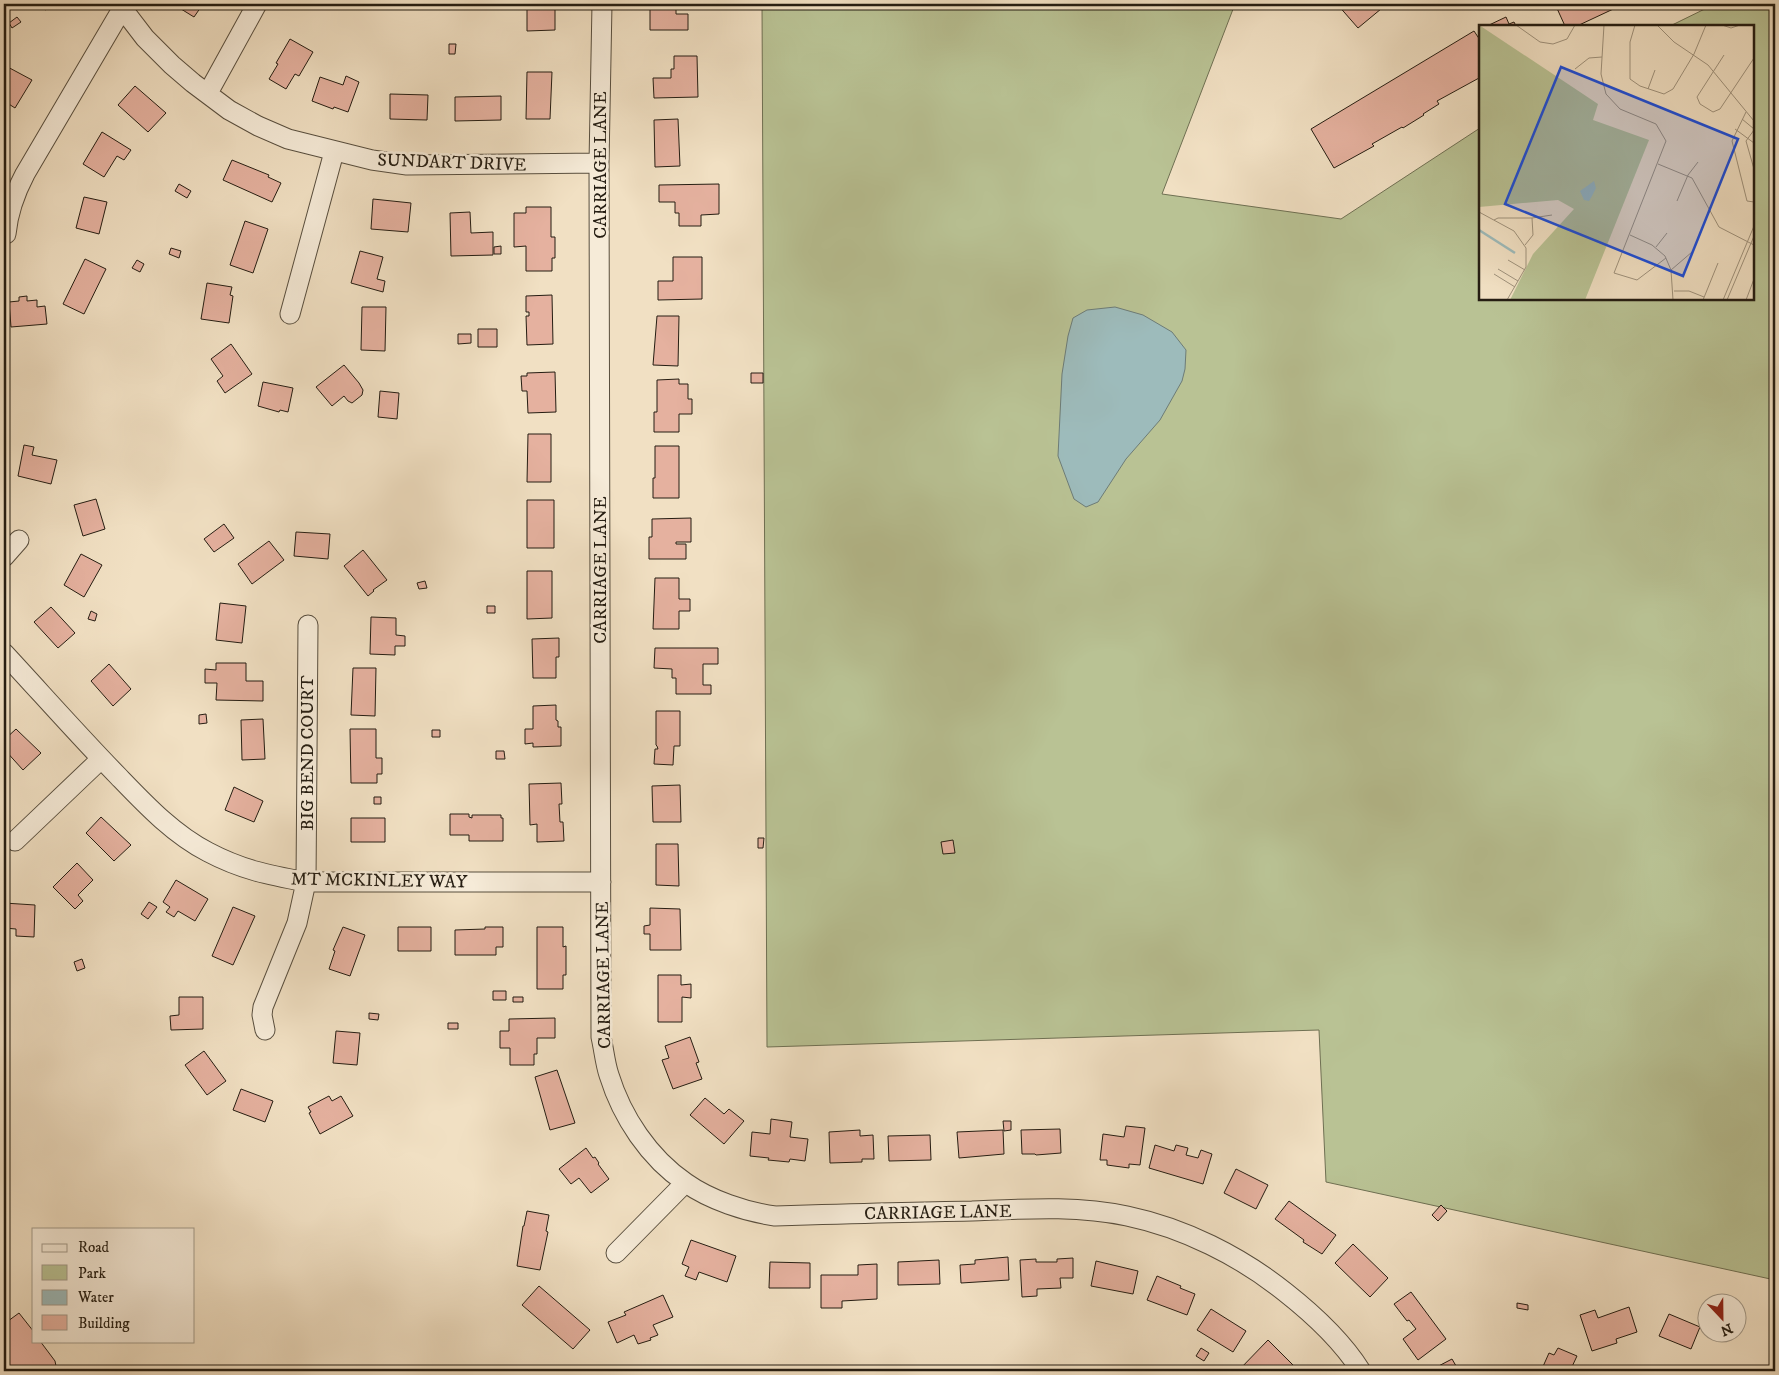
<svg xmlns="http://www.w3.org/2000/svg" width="1779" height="1375" font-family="'IM FELL DW Pica',serif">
<rect width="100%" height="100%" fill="#f1e0c3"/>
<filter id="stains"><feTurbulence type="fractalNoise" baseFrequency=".004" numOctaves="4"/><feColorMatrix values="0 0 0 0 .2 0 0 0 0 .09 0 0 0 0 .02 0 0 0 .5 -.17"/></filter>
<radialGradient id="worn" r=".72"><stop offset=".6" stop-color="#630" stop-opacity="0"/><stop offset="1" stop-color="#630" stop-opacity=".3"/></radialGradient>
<path fill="#b9c294" stroke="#6f7053" d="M762 4H1235L1162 194 1341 219 1480 128V299H1753V26H1670L1715 4H1775V1280L1326 1182 1319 1030 767 1047Z"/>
<path fill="#9dbbbb" stroke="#6d7c77" d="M1115 307 1143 315 1172 332 1186 350 1185 369 1182 381 1160 420 1126 459 1098 502 1086 507 1074 499 1058 456 1062 374 1068 336 1073 318 1087 310Z"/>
<path fill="#e5b19f" stroke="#251d12" d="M41 4H56L45 10Z
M173 4H203L194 17Z
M527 4H555V30L527 31Z
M652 4H676V14H688V30H650V8H652Z
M1337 4H1387L1358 28Z
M1555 4H1624L1577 26H1565Z
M17 17 21 22 12 28 9 23Z
M1506 17 1509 24 1514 22 1516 26H1487Z
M1474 31 1480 40V76L1478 77 1479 78 1437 101 1439 104 1423 114 1424 115 1403 128 1402 127 1372 144 1374 146 1334 168 1311 129Z
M290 39 313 52 299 76 295 74 286 89 269 79 278 64 276 63Z
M449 44H456L455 54H449Z
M674 56H697L698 97 654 98 653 78H671V69H674Z
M4 65 32 80 15 108 4 101V80L6 77 4 76Z
M527 72H552L550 119H526Z
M346 76 359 82 348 112 334 107 333 109 312 101 320 77 343 85Z
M135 86 166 113 148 132 118 105Z
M390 94 428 95 427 120 390 119Z
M501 96V120L455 121V97Z
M678 119 680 166 655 167 654 120Z
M102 132 131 150 124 160 117 156 104 177 83 164Z
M232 160 269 175 268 177 281 183 272 202 223 180Z
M179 184 191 191 187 198 175 191Z
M719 184V214L701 215V226H679V213H675V202H659V185Z
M84 197 107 202 99 234 76 228Z
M373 199 411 203 408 232 371 229Z
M526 207H551V237H555V258H552V271H526V246L514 247V213H526Z
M470 212 471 233 493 232V255L451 256 450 213Z
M245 221 268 229 253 273 230 265Z
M501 246V254H494V247Z
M171 248 181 251 179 258 169 254Z
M360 251 383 257 377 279 385 281 383 292 351 283Z
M673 257H702V299L658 300V281H673Z
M85 259 106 269 84 314 63 304Z
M137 260 144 264 140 272 132 268Z
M207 283 232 287 230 295 233 296 229 323 201 319Z
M552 295 553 344 527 345 526 316H529V312H526V296Z
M27 296V301L37 300V307L45 306 47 324 11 327 9 302 19 301V297Z
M362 307H386L385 351 361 350Z
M657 316H679L678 366 653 365Z
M478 329H497V347H478Z
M458 334H471V343L458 344Z
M231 344 252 374 225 393 217 381 223 376 211 359Z
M344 365 359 383 363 390 362 395 352 403 348 401 344 396 332 406 316 387Z
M555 372 556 412 528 413 527 391H522L521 376H527V373Z
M751 373H763V383H751Z
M679 379V384H688V399H692V414H679V432H654V412H657V380Z
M263 382 293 388 288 412 280 410 279 412 258 406Z
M380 391 399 393 397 419 378 417Z
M528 434H551V482H527Z
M24 445 34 447 32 455 57 460 51 484 18 476Z
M655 446H679V498H653V478H655Z
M96 499 105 529 83 536 74 505Z
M527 500H554V548H527Z
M691 518V542H676V544H686V559H649V537H652V519Z
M224 524 234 538 214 552 204 539Z
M296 532 330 534 328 559 294 556Z
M269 541 284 560 252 584 238 564Z
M363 550 387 580 373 590 374 591 368 596 344 566Z
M81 554 102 565 84 597 64 585Z
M527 571H552V618L527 619Z
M655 578H679V599H690V611H679V629H653Z
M425 581 427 588 419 589 417 583Z
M220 603 246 606 242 643 216 640Z
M487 606H495V613H487Z
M51 607 75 633 58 648 34 622Z
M91 611 97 614 95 621 88 619Z
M371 617 396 618V635L405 636V646H395V655L370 654Z
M559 638V657H556V678H533L532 639Z
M655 648H718V664H703V685H711V694H676V678H672V669L654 668Z
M216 663H246V681H263V701L216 700 217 683H205V669L216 670Z
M109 664 131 689 113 706 91 681Z
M353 668H376L375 716 351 715Z
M556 705V720L558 721V727H561V746L533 747V743L525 744V729H533V706Z
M656 711H680V746H674L673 765 654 764 655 749H658L657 746 656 745Z
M206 714 207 723 199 724V715Z
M263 719 265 759 242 760 241 720Z
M16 729 41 753 23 770 4 749V740Z
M350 729H376V758H382V774H377V783H351Z
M432 730H440V737H432Z
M496 751H504L505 759H496Z
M561 783 562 804H559L560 822H563L564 841 537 842V824L530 825 529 784Z
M680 785 681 822H653L652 786Z
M234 787 263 801 254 822 225 810Z
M374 797H381V804H374Z
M450 814H469V817L472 818V815H501V818H503V841H469V835H450Z
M101 817 131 845 114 861 86 833Z
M351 818H385V842H351Z
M758 838H764L763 848H758Z
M953 840 955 853 943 854 941 842Z
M656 844H678L679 886 656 885Z
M77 863 93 880 78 895 83 901 75 909 53 887Z
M176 880 208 899 195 921 178 911 174 917 166 912 170 907 163 902Z
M149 902 157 907 148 919 141 914Z
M4 903 35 905 34 937 16 936V929L4 928Z
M233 907 255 916 233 965 212 956Z
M650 908 680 909 681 950H650V934H644V926L650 925Z
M343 927 365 935 350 976 329 969 335 951 333 950Z
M398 927H431V951H398Z
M485 927H503V947H496V955H455V930L485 929Z
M537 927H563V947L566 946V975H563V989H537Z
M82 959 85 968 77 971 74 962Z
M658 975H681V985L691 984V998L682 997V1022H658Z
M493 991H506V1000H493Z
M179 997H203V1029L171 1030 170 1016 179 1015Z
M513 997H523V1002H513Z
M369 1013 379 1014 378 1020 369 1019Z
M555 1018V1038H537V1054H534V1065H510V1048H500V1031H509V1019Z
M448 1023H458V1029H448Z
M336 1031 360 1033 357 1065 333 1063Z
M690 1037 699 1062 696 1063 702 1079 673 1089 662 1060 669 1058 665 1046Z
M204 1051 226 1081 207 1095 185 1065Z
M557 1070 575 1123 550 1130 535 1077Z
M241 1089 273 1101 265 1122 233 1110Z
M329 1096 332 1101 341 1096 353 1116 320 1134 309 1113 311 1112 308 1107Z
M705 1098 724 1114 729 1109 744 1121 724 1144 690 1115Z
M771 1119 792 1122 790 1137 808 1139 805 1161 790 1159 789 1162 768 1160 769 1158 750 1156 752 1132 770 1134Z
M1003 1121H1011V1130L1004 1131Z
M1126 1126 1145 1128 1140 1165 1129 1164V1168L1107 1165V1160H1100L1103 1134 1124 1137Z
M1060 1129 1061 1153 1036 1155 1035 1154H1022L1021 1130Z
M860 1130V1136L873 1135 874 1159H862V1162L830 1163 829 1132Z
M1003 1130 1004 1154 959 1158 957 1132Z
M930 1135 931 1160 889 1161 888 1136Z
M1155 1145 1174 1151 1176 1145 1188 1148 1186 1155 1198 1158 1201 1150 1212 1154 1203 1184 1149 1168Z
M586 1148 593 1158 595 1157 599 1163 598 1164 609 1179 591 1193 579 1178 571 1184 559 1169Z
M1236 1169 1268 1185 1256 1209 1224 1193Z
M1289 1201 1336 1235 1322 1254 1303 1242 1304 1240 1275 1219Z
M1441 1205 1447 1211 1438 1221 1432 1215Z
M527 1211 549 1215 546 1231 548 1232 540 1270 517 1266 523 1226H524Z
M691 1240 736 1256 727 1282 699 1272 696 1280 685 1276 689 1267 682 1264Z
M1353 1244 1388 1278 1370 1297 1335 1263Z
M1008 1257 1009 1280 961 1283 960 1265 975 1264V1260Z
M1073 1258V1278H1060L1061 1288 1037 1289V1296L1022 1297 1020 1260 1036 1259V1262H1057V1259Z
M939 1260 940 1284 898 1285V1262Z
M1096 1261 1138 1271 1133 1294 1091 1286Z
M770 1262 810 1263V1288H769Z
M877 1264V1299L842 1301V1308H821V1275H858V1265Z
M1157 1276 1181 1286 1180 1288 1195 1294 1187 1315 1147 1300Z
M539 1286 590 1330 573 1349 522 1305Z
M1411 1292 1446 1339 1418 1360 1403 1339 1416 1329 1409 1320 1407 1321 1394 1304Z
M663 1295 673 1317 653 1325 658 1335 650 1338 651 1340 638 1344 634 1335 617 1343 608 1322 626 1315 624 1312Z
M1517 1303 1528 1305V1310L1517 1308Z
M1629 1307 1637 1332 1616 1339 1617 1343 1592 1351 1580 1315 1595 1310 1598 1318Z
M1211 1309 1246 1331 1233 1352 1197 1330Z
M19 1313 34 1332V1341H40L55 1361 57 1371H4V1324Z
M1669 1314 1700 1327 1691 1349 1659 1336Z
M1268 1340 1297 1369 1295 1371H1266L1263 1368 1260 1371H1238Z
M1201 1348 1209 1353 1204 1361 1196 1356Z
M1558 1348 1577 1356 1570 1371H1541L1549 1353 1554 1355Z
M1452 1359 1459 1371H1429Z"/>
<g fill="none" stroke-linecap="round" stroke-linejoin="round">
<g stroke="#584e3e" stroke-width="21">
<path id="minor" d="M119 4 145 38 172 65 193 83 229 110 258 126 288 139 372 160 407 165 599 163
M602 4 599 163 601 1037C604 1050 605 1063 609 1075 622 1117 649 1158 686 1183 710 1200 746 1212 775 1216 841 1214 907 1212 972 1211 1023 1209 1076 1205 1127 1216 1184 1228 1240 1256 1285 1292 1313 1314 1342 1341 1361 1371
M208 93 257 4
M6 234C8 213 15 193 25 174L122 9
M290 314 334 152
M4 557 19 540
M4 653C42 694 79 736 118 776 145 804 173 834 208 852 242 870 269 875 306 882H601
M15 841 101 759
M265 1030 262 1015 263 1007 297 923 306 882 308 625
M616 1253 685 1183"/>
</g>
<use href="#minor" stroke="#f6ebd8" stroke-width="19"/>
</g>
<g text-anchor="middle" stroke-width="5" stroke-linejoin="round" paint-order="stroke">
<g font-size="18" fill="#251d12" stroke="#f6ebd8">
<text transform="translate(452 162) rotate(2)" y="6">SUNDART DRIVE</text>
<text transform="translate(600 165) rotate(-90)" y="6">CARRIAGE LANE</text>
<text transform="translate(600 570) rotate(-90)" y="6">CARRIAGE LANE</text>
<text transform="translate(307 753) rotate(-90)" y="6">BIG BEND COURT</text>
<text transform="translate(379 880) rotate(1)" y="6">MT MCKINLEY WAY</text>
<text transform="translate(603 975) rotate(-91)" y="6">CARRIAGE LANE</text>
<text transform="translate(938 1212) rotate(-1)" y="6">CARRIAGE LANE</text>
</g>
</g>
<g transform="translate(1479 25)">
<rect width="275" height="275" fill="#f1e0c3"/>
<path d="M0 0 119 79 114 95 170 115 106 275H31L54 229 95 184 79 175 0 182Z" fill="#b9c294"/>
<path d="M115 156 117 163 113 171 110 176 105 175 101 166Z" fill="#9dbbbb"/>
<path fill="none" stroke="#9dbbbb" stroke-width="2.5" d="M0 205 36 228"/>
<path fill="none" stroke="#9f927c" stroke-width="1" d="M37 0 61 17 74 19 88 14 96 0M125 0 122 49 127 69 141 84 177 99 187 116 135 248 158 255 187 233M156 0 151 17V54L161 61 185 69 194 64 215 29 227 0M178 0 195 17 229 40 275 96M243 0 252 3 261 0M245 30 218 72 221 79 234 87 241 84 275 33M96 44 110 33 123 32M169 64 176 45M267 87 253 116 268 176 275 177M263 94 275 104M256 104 275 118M275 105 267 116 275 144M179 139 213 153 240 202 275 220M198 176 209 150 219 137M0 187 35 206 47 223V242L28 275M53 193 73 190M15 195 19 193H53L54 210 46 220M151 210 173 220 186 231 192 245 194 275M177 222 188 208M29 235 46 245M19 244 39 256M192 245 213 227M15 249 36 262M195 266H210L225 272M224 275 239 238M244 275 275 201M248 275 275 211M267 275 275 254"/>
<path fill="#1d4ed8" fill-opacity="0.15" stroke="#1d4ed8" stroke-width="2.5" d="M82 42 259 114 204 251 26 179Z"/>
<rect width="275" height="275" fill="none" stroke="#251d12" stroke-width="2.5"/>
</g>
<rect width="1779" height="1375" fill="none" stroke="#f1e0c3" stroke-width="20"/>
<rect x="5" y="5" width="1769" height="1365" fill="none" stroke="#251d12" stroke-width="2.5"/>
<rect x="10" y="10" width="1759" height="1355" fill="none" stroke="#251d12"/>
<rect x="32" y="1228" width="162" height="115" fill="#f6ebd8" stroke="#a29989"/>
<rect x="42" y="1244" width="25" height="8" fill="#f6ebd8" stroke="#a29989"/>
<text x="78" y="1252" font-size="15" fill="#251d12">Road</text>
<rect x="42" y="1265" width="25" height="15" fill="#b9c294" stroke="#a29989"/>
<text x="78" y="1278" font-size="15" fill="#251d12">Park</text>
<rect x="42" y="1290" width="25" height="15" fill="#9dbbbb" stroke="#a29989"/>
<text x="78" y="1302" font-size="15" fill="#251d12">Water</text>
<rect x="42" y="1315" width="25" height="15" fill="#e5b19f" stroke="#a29989"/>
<text x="78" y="1328" font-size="15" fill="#251d12">Building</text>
<g transform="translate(1722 1318) rotate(158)"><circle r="24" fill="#f6ebd8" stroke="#a29989"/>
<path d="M0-4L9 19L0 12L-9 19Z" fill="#8f2418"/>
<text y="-8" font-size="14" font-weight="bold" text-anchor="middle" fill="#251d12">N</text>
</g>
<rect width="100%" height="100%" filter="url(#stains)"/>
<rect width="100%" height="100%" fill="url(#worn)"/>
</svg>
